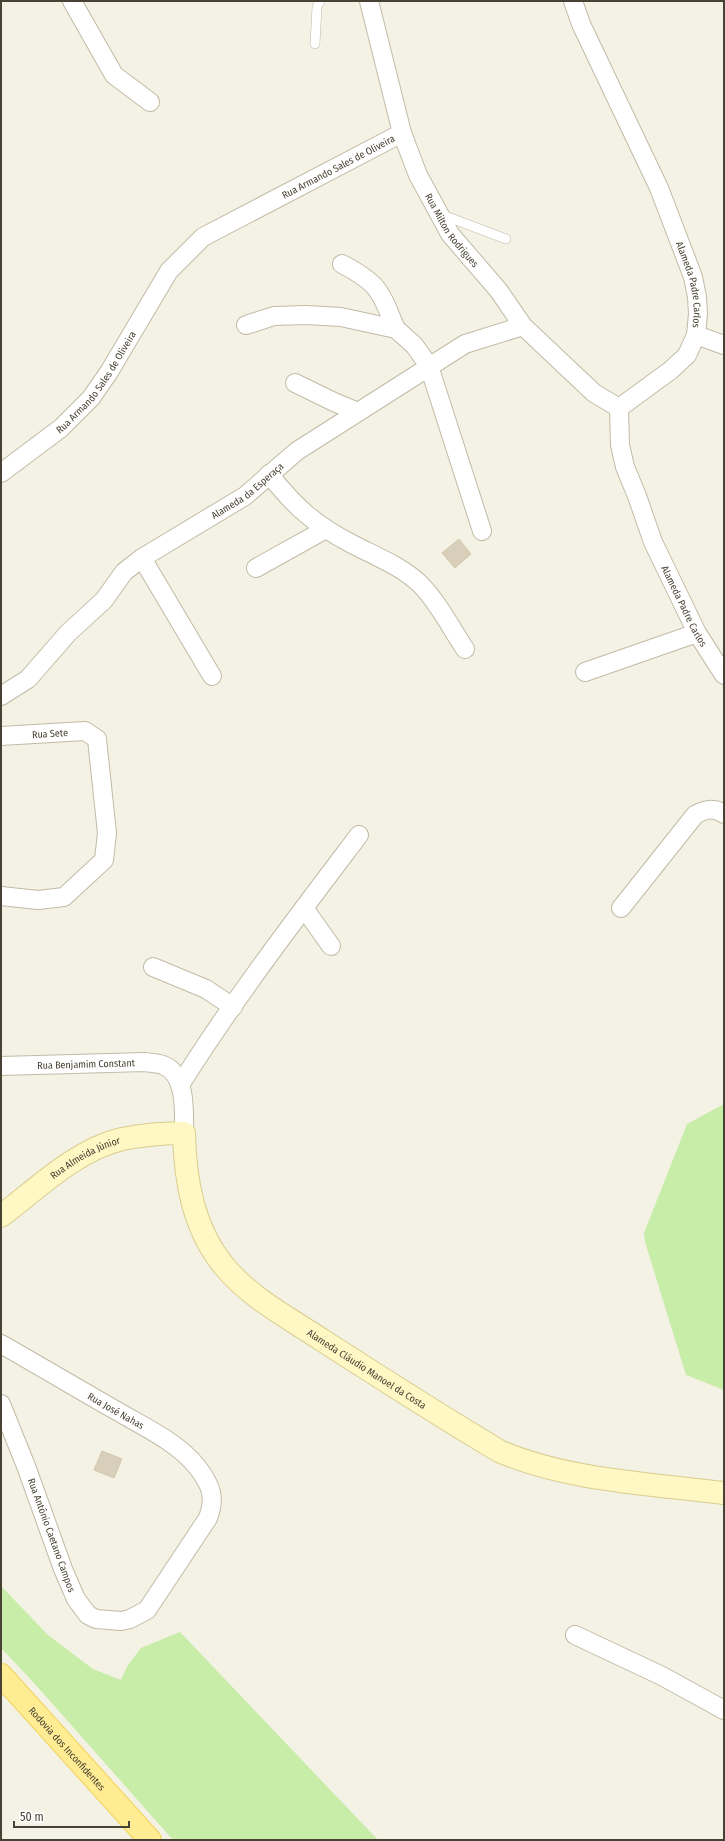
<svg xmlns="http://www.w3.org/2000/svg" width="725" height="1841" font-family="'Fira Sans Condensed',sans-serif">
<rect width="100%" height="100%" fill="#f4f1e5"/>
<path fill="#c7eda9" d="M724 1104V1390L686 1375 645 1242 644 1233 687 1124Z
M1 1586 48 1635 93 1669 121 1680 128 1665 141 1648 180 1632 378 1840H173L34 1683 1 1648Z"/>
<path fill="#d7cfb9" stroke="#d3c8ab" d="M459 539 471 554 455 568 442 553Z
M102 1451 122 1459 114 1478 94 1470Z"/>
<g fill="none" stroke-linecap="round" stroke-linejoin="round">
<g stroke="#c1bba6" stroke-width="10">
<path id="lane" d="M315 44 317 7 320 1
M440 214 506 239"/>
</g>
<g stroke="#c1bba6" stroke-width="20">
<g id="street">
<path d="M72 1 114 75 150 102"/>
<path id="s1" d="M369 1 402 133 418 175 450 234 499 291 523 326 594 393 619 408"/>
<path id="s2" d="M573 1 581 24 659 188 693 277 697 297 698 314 696 335 687 355 671 370 619 408 620 445 625 467 637 496 653 542 697 633 724 675"/>
<path d="M342 264C380 284 380 291 396 329"/>
<path d="M246 325 274 316 306 315 341 317 396 329 414 345 429 366 482 531"/>
<path d="M696 335 724 345"/>
<path d="M295 383 334 402 358 412"/>
<path id="s3" d="M1 473 61 428 91 398 109 372 169 271 203 237 402 133"/>
<path d="M269 474C295 507 315 525 352 544 375 556 401 566 420 584 438 602 451 628 465 649"/>
<path d="M142 558 212 676"/>
<path d="M256 568 326 529"/>
<path d="M585 672 697 633"/>
<path id="s4" d="M1 696 28 679 68 633 104 600 124 572 142 558 245 496 297 451 465 344 523 326"/>
<path id="s5" d="M1 736 85 731 97 739 107 833 104 860 64 897 38 900 1 896"/>
<path d="M304 908 331 946"/>
<path d="M621 908 695 815C705 809 714 807 724 814"/>
<path d="M153 967 206 989 233 1007"/>
<path id="s6" d="M1 1066 145 1062C151 1063 157 1063 163 1065 187 1074 184 1113 184 1133"/>
<path d="M180 1085C234 999 297 917 359 835"/>
<path id="s7" d="M1 1344C40 1366 78 1389 117 1411 144 1427 178 1442 198 1468 211 1485 216 1498 208 1518L147 1610 130 1619 121 1621 96 1619 88 1615 76 1599 63 1569 26 1466 1 1404"/>
<path d="M575 1635 662 1676 724 1710"/>
</g>
</g>
<g stroke="#d9ce8f" stroke-width="24">
<g id="secondary">
<path id="s8" d="M1 1216C38 1188 76 1150 122 1139 143 1135 163 1133 184 1133 185 1180 193 1228 224 1266 250 1298 289 1318 322 1340 381 1378 439 1415 499 1451 565 1480 652 1484 724 1493"/>
</g>
</g>
<g stroke="#f1d357" stroke-width="24">
<g id="primary">
<path id="s9" d="M1 1675 150 1840"/>
</g>
</g>
<use href="#lane" stroke="#fff" stroke-width="9"/>
<use href="#street" stroke="#fff" stroke-width="18"/>
<use href="#secondary" stroke="#fff7c4" stroke-width="22"/>
<use href="#primary" stroke="#ffec93" stroke-width="22"/>
</g>
<g text-anchor="middle" stroke-width="4" stroke-linejoin="round" paint-order="stroke">
<g font-size="10" fill="#484234" stroke="#fff">
<text dy="4" stroke="none"><textPath href="#s3" startOffset="467">Rua Armando Sales de Oliveira</textPath></text>
<text dy="4" stroke="none"><textPath href="#s1" startOffset="246">Rua Milton Rodrigues</textPath></text>
<text dy="4" stroke="none"><textPath href="#s2" startOffset="308">Alameda Padre Carlos</textPath></text>
<text dy="4" stroke="none"><textPath href="#s3" startOffset="133">Rua Armando Sales de Oliveira</textPath></text>
<text dy="4" stroke="none"><textPath href="#s4" startOffset="324">Alameda da Esperaça</textPath></text>
<text dy="4" stroke="none"><textPath href="#s2" startOffset="679">Alameda Padre Carlos</textPath></text>
<text dy="4" stroke="none"><textPath href="#s5" startOffset="49">Rua Sete</textPath></text>
<text dy="4" stroke="none"><textPath href="#s6" startOffset="85">Rua Benjamim Constant</textPath></text>
<text dy="4" stroke="none"><textPath href="#s8" startOffset="103">Rua Almeida Júnior</textPath></text>
<text dy="4" stroke="none"><textPath href="#s8" startOffset="525">Alameda Cláudio Manoel da Costa</textPath></text>
<text dy="4" stroke="none"><textPath href="#s7" startOffset="133">Rua José Nahas</textPath></text>
<text transform="translate(52 1535) rotate(70)" y="4">Rua Antônio Caetano Campos</text>
<text dy="4" stroke="none"><textPath href="#s9" startOffset="99">Rodovia dos Inconfidentes</textPath></text>
</g>
</g>
<rect width="725" height="1841" fill="none" stroke="#484234" stroke-width="4"/>
<path d="M14 1821v6h115v-6" fill="none" stroke="#484234" stroke-width="2"/>
<text x="20" y="1821" font-size="12" fill="#484234" stroke="#ffffff" stroke-width="3" paint-order="stroke">50 m</text>
</svg>
